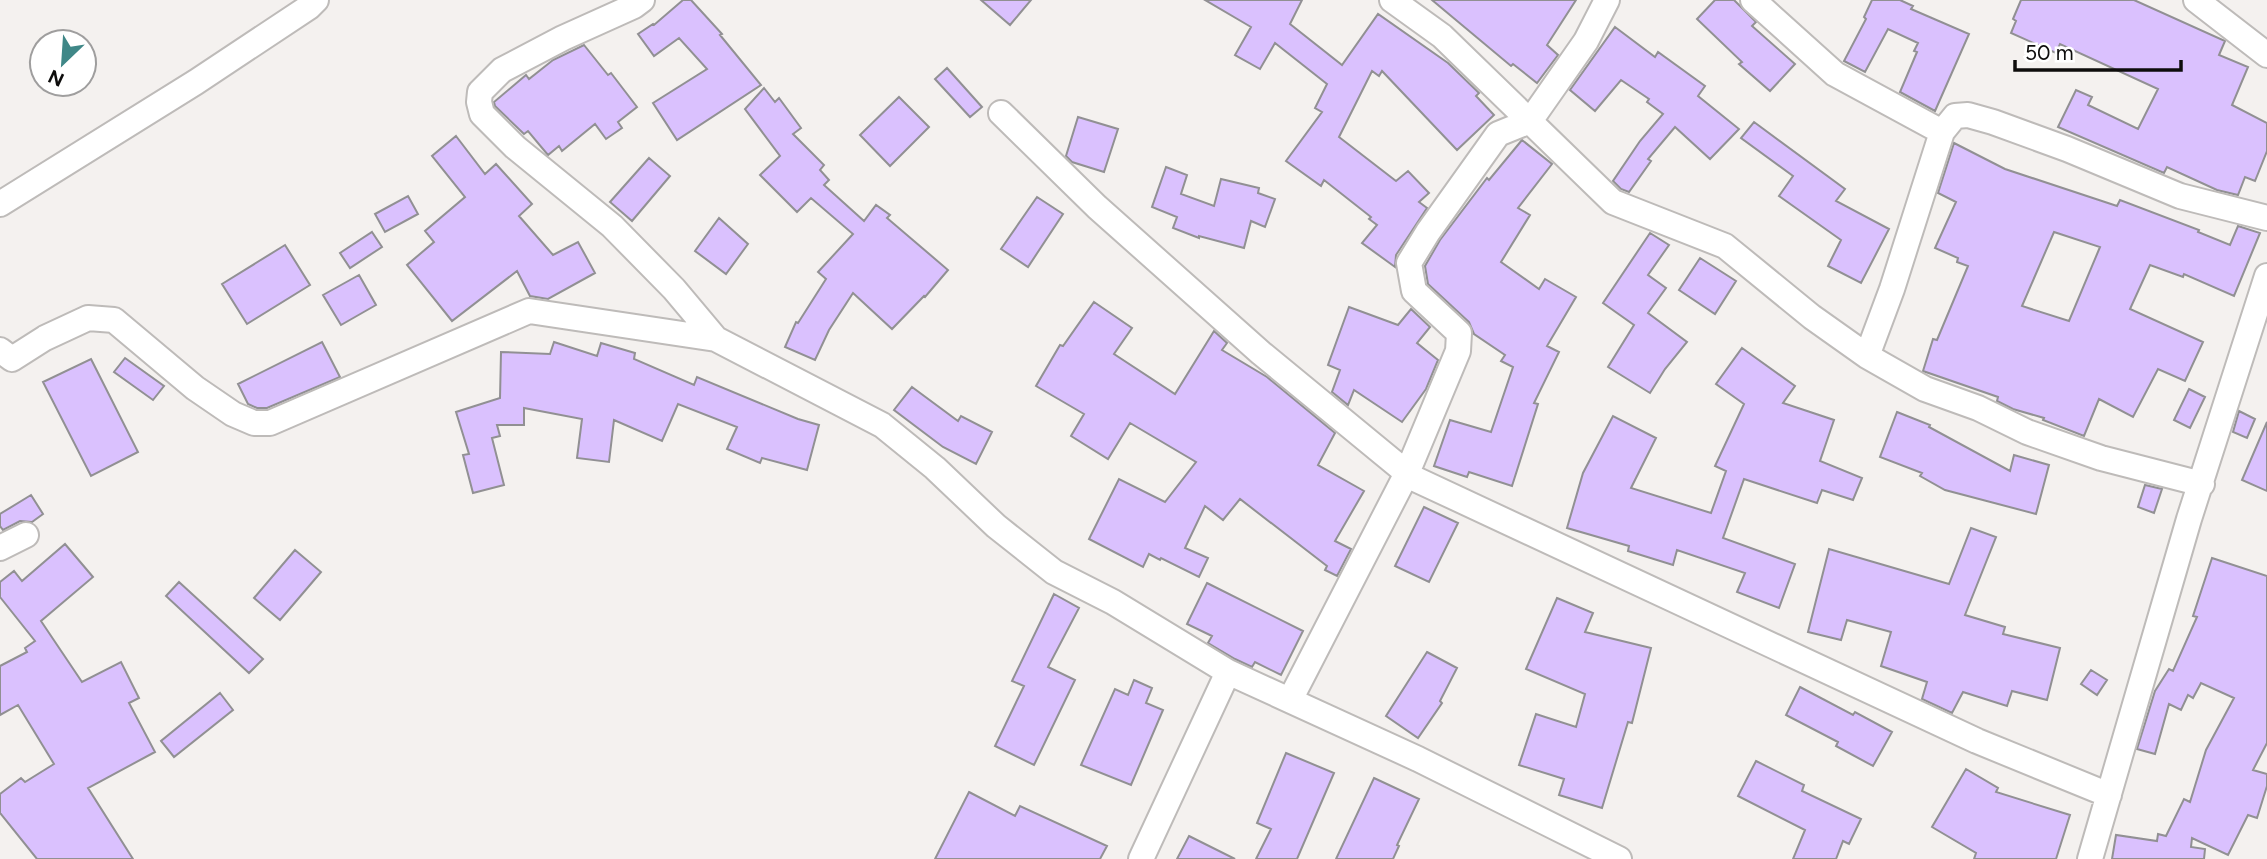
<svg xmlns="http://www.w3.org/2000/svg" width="2267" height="859" font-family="Figtree,sans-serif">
<rect width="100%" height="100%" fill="#f4f1ef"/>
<path fill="#dac1fe" stroke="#919093" stroke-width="2" fill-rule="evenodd" d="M683 0H691L722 34 720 35 761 85 677 140 653 103 707 69 679 38 654 56 638 34 653 24 654 25Z
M981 0H1031L1010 25Z
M1205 0H1302L1290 24 1342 65 1378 14 1448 63 1479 93 1476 96 1494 115 1457 150 1382 71 1379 76 1372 71 1339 137 1396 181 1408 171 1429 193 1419 202 1427 208 1396 255 1395 267 1362 243 1377 225 1369 219 1371 217 1324 180 1321 186 1286 161 1322 112 1315 108 1327 84 1275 43 1260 69 1235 55 1251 27Z
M1432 0H1576L1547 45 1558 55 1537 83 1513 64 1511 66Z
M1715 0H1734L1756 22 1752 26 1795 64 1770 91 1739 64 1742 62 1697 19Z
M1872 0H1900L1913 6 1911 9 1969 34 1935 111 1900 92 1917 52 1914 51 1918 43 1888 29 1865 72 1844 61 1866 19 1864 17Z
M2021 0H2134L2225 41 2219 55 2248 67 2232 105 2267 123V151L2255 181 2245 177 2238 195 2217 190 2167 167 2164 173 2058 127 2076 90 2092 97 2088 105 2138 129 2158 89 2060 44 2056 53 2011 33 2016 21 2013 19Z
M1615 27 1655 57 1658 52 1705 86 1698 96 1739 129 1710 159 1675 127 1648 159 1651 161 1629 192 1621 189 1613 181 1640 141 1663 114 1647 102 1649 99 1621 80 1595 111 1570 90Z
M584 45 608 75 611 73 637 107 618 122 622 128 606 139 595 124 562 151 559 146 548 155 528 131 524 134 495 106 494 102 526 75 529 79 553 60Z
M947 68 982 107 970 117 935 79Z
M764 88 775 102 779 98 801 128 793 134 824 165 820 170 829 180 824 185 864 221 876 205 890 215 887 218 948 270 925 297 924 296 892 329 853 293 829 330 815 360 785 347 796 322 798 323 826 279 818 272 853 234 811 198 797 212 760 175 780 156 745 109Z
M899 97 929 127 890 166 860 135Z
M1078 117 1118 129 1104 172 1072 162 1066 156Z
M1754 122 1845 189 1836 201 1889 229 1861 283 1828 266 1841 240 1779 196 1793 176 1741 138Z
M456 136 485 174 496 164 532 204 519 216 553 255 578 242 595 273 548 299 530 296 517 271 452 321 407 265 434 242 425 231 465 197 432 156Z
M1522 140 1552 164 1518 208 1530 215 1501 262 1539 289 1545 279 1576 297 1547 346 1559 352 1534 403 1538 404 1512 486 1469 472 1467 477 1434 466 1450 420 1491 432 1513 367 1501 361 1505 355 1474 334 1469 322 1428 284 1425 266 1440 240 1487 178 1489 180Z
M1954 143 2005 169 2117 206 2120 200 2199 230 2198 232 2230 245 2238 226 2260 233 2234 296 2184 274 2183 277 2150 265 2130 309 2203 342 2185 381 2158 369 2133 417 2099 399 2084 436 2043 420 2044 418 2013 409 1997 401 1998 397 1923 371 1933 339 1937 340 1968 266 1957 262 1958 258 1935 248 1956 202 1938 193ZM2054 232 2100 247 2069 321 2022 306Z
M649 158 670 176 632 221 610 202Z
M1166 167 1187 175 1181 194 1214 206 1221 179 1259 188 1258 193 1275 199 1265 227 1251 221 1244 248 1199 236V238L1173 228 1177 217 1152 207Z
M408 196 418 214 385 232 375 214Z
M1037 197 1063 214 1028 267 1001 249Z
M719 218 748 244 726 274 695 251Z
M372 232 382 247 350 268 340 253Z
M1650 233 1669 245 1648 275 1666 288 1648 313 1687 342 1665 369 1650 393 1608 367 1634 325 1603 303Z
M285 245 310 285 247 324 222 284Z
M1700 258 1736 281 1715 314 1679 290Z
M359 275 376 305 341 325 323 295Z
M1094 302 1132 328 1114 354 1175 394 1214 331 1227 343 1222 350 1267 377 1335 433 1318 465 1364 491 1335 541 1351 549 1337 576 1325 570 1327 566 1240 499 1223 520 1205 506 1185 548 1208 558 1199 577 1161 558 1160 560 1149 554 1143 567 1089 539 1119 479 1165 502 1196 462 1130 423 1108 459 1071 436 1084 414 1036 386 1060 345 1063 346Z
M1349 307 1398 325 1411 309 1430 327 1417 343 1438 360 1426 389 1402 422 1354 390 1348 405 1332 392 1340 370 1328 365Z
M322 342 340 377 267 408H257L248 404 238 384Z
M554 342 597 356 601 343 635 353 634 359 694 385 697 377 798 419 819 425 807 470 762 458 760 463 727 449 737 427 678 404 662 441 614 420 609 462 577 458 582 419 524 408V425H497L500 436 492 438 504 485 473 493 463 455 469 454 456 412 500 398 501 352 550 354Z
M1742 348 1795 386 1783 403 1834 420 1820 461 1862 478 1853 500 1822 490 1817 503 1744 479 1723 538 1795 564 1779 608 1737 592 1745 573 1677 550 1673 565 1628 551 1629 546 1567 528 1583 473 1613 416 1656 438 1631 488 1711 513 1726 471 1715 466 1744 404 1716 384Z
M125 358 164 386 153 400 114 372Z
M91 359 138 452 91 476 43 382Z
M912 387 958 421 961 416 992 432 976 464 943 447 894 410Z
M2189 389 2205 397 2190 428 2174 420Z
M2239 411 2255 419 2247 438 2233 432Z
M1897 412 1930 425 1929 427 2010 471 2014 455 2049 465 2036 514 1945 490 1920 476 1922 473 1880 457Z
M2267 422V491L2242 480Z
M2145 485 2162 489 2154 513 2138 507Z
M31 495 43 514 32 522 20 521 3 530 0 526V514Z
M1424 507 1458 523 1429 582 1395 566Z
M1971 528 1996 537 1965 615 2005 627 2003 634 2060 648 2047 700 2012 691 2007 706 1963 692 1952 713 1922 699 1927 682 1881 666 1891 632 1847 620 1841 640 1808 632 1829 549 1949 584Z
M65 544 93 577 41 621 82 682 121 662 139 698 129 703 155 752 88 788 133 859H37L0 813V794L21 778 25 782 54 764 18 705 0 715V666L27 652 25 648 35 641 0 597V582L14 571 22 581Z
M295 550 321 572 280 620 254 598Z
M2212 558 2267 576V743L2253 770 2267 774V786L2257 818 2248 815 2228 855 2192 838 2191 847 2205 849 2204 859H2112L2116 835 2157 841 2158 834 2166 836 2184 799 2190 802 2206 750 2234 698 2201 683 2193 698 2188 695 2181 710 2169 704 2155 754 2137 749 2155 691 2169 669 2173 671 2197 617 2193 616Z
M179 582 263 659 249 673 166 596Z
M1207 583 1303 631 1281 675 1255 662 1252 667 1235 659 1208 643 1212 636 1187 624Z
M1054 594 1079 608 1048 667 1075 680 1034 765 995 746 1024 686 1012 681Z
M1557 598 1593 613 1585 632 1651 648 1632 723 1628 722 1602 808 1559 795 1564 779 1519 765 1536 714 1576 727 1585 694 1526 669Z
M1427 652 1457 668 1440 701 1442 703 1418 738 1386 716Z
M2091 670 2107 680 2097 695 2081 684Z
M1134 680 1152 688 1146 703 1163 710 1131 785 1081 765 1115 689 1128 695Z
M1800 687 1853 715 1855 712 1892 732 1873 766 1836 746 1838 742 1786 715Z
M220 693 233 710 174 757 161 741Z
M1286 753 1334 773 1297 859H1256L1271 829 1257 823Z
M1756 761 1804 785 1802 791 1861 819 1849 844 1843 841 1836 859H1793L1805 830 1738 796Z
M1966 769 1998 788 1996 792 2070 815 2056 859H1974L1976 853 1932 827Z
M1374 778 1419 799 1397 845 1399 846 1393 859H1336Z
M969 792 1015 816 1020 806 1107 846 1100 859H935Z
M1189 836 1235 859H1177Z"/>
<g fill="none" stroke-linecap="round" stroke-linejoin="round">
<g stroke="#bebbb9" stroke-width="28">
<path id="minor" d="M642 0 634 6 563 38 502 70 480 92 479 102 482 114 515 147 612 226 674 289 716 339 882 425 935 468 996 526 1054 572 1113 602 1228 672
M1392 0 1442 36 1613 202 1725 246 1812 317 1867 356 1925 389 1978 408 2027 432 2101 458 2202 484
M1753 0 1835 74 1942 132
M2196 0 2267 55
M1001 113 1097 207 1261 353 1413 478 1977 741 2109 795
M0 204 196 82 309 7 316 0
M0 350 12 359 45 338 88 318 114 320 195 388 233 414 254 423H270L529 311 716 339
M1867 356 1892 289 1942 132 1955 116 1968 115 1993 122 2067 149 2180 196 2267 218
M0 548 26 535
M1290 700 1407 473 1458 351 1459 333 1414 291 1409 263 1428 232 1498 134 1530 121 1586 41 1607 0
M1141 859 1228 672 1418 759 1619 859
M2090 859 2189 519 2267 276"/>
</g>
<use href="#minor" stroke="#fff" stroke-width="24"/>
</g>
<g transform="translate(63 63) rotate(205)"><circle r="33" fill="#ffffff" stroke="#9f9e9e" stroke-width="2"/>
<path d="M0-5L12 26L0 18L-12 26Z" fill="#3f8787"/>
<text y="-10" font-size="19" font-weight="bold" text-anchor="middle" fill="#0e0d0c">N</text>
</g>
<path d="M2015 60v10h166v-10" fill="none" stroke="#0e0d0c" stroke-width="3.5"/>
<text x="2025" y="60" font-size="21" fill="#0e0d0c" stroke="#ffffff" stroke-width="5" paint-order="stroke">50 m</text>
</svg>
